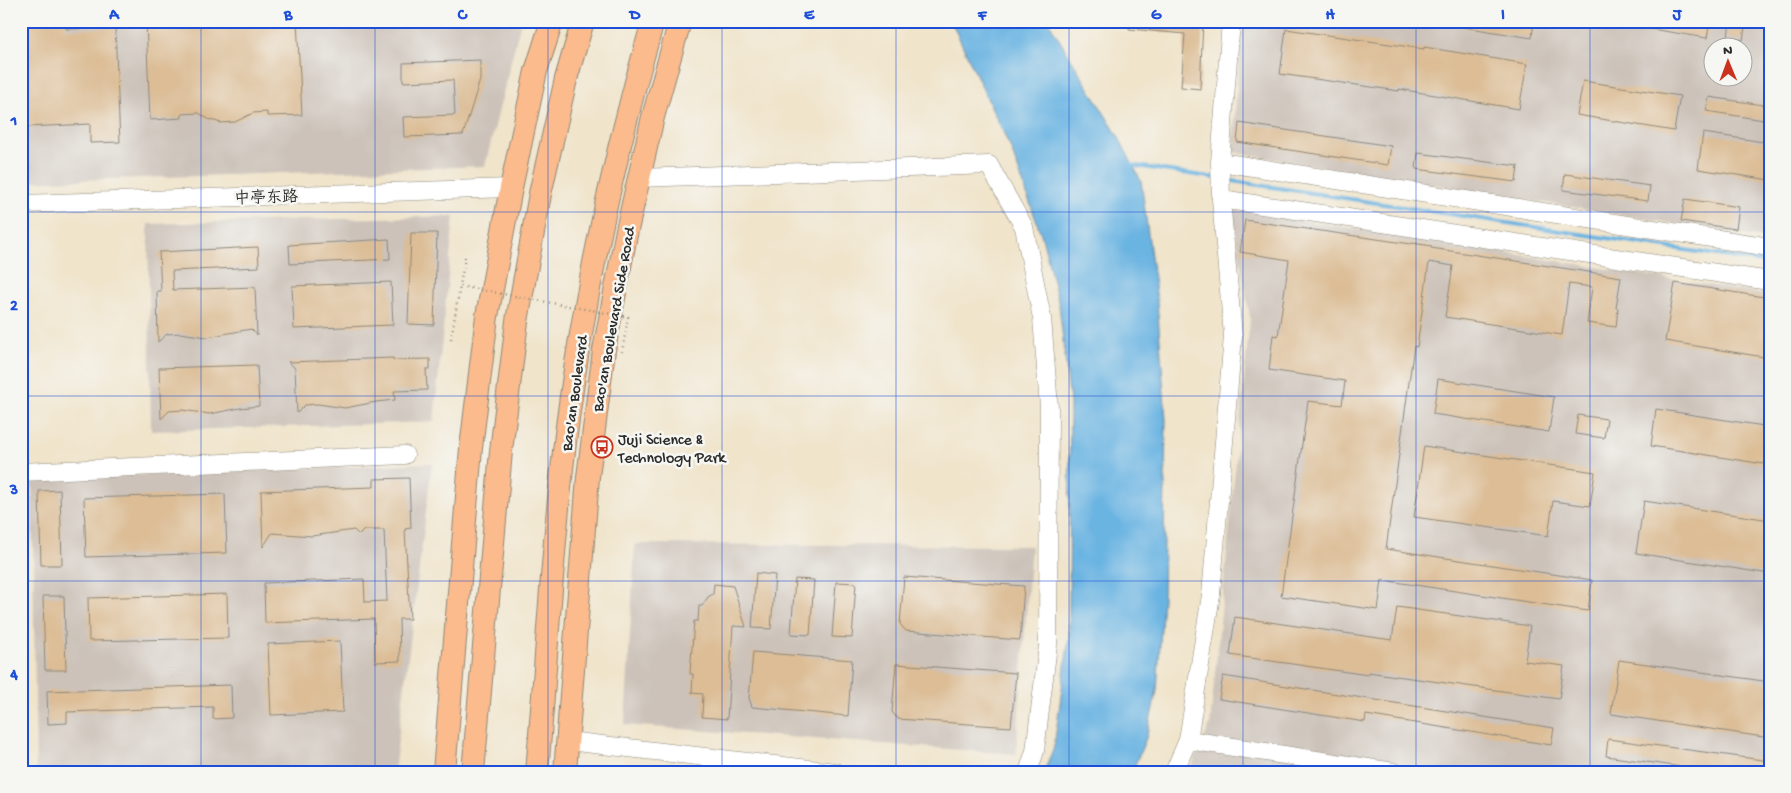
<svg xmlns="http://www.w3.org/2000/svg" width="1791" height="793" font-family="'Gochi Hand','LXGW WenKai TC',sans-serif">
<rect width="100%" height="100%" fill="#f6f6f2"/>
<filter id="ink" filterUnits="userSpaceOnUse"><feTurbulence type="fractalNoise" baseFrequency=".02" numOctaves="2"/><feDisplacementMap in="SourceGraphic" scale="10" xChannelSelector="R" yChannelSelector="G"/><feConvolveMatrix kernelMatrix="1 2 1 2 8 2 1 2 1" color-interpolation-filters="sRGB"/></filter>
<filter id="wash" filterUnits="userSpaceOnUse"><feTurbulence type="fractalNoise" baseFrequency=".0096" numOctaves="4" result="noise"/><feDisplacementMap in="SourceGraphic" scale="20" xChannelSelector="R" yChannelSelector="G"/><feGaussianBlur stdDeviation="1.12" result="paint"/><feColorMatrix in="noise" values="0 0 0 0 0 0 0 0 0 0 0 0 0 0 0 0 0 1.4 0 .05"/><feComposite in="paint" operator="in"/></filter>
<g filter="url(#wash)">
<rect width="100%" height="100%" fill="#f0e4cb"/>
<path fill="#ccc2b9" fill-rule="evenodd" d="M21 21H521L485 166 21 182Z
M1242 21H1770V239L1232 152ZM1714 48H1744V78H1714Z
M1231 209 1770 295V772H1189L1210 725 1250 318Z
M454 216 434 422 151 431 148 224Z
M432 463 394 772H36L32 479Z
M635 544 1031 546 1016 754 625 725Z"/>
<path fill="#6ab4e2" stroke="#4a7086" d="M951 21H1048L1118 136 1141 181 1157 301 1166 420 1163 598 1157 691 1146 738 1132 772H1044L1054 747 1069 637 1070 402 1059 305 1042 237 1011 149Z"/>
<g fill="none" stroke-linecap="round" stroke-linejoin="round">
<path stroke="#6ab4e2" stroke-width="4" d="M1130 165 1216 178
M1226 180 1770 263"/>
</g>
<g id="blocks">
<path fill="#dcbd96" d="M146 21H297L302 115 267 116V112L253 113 235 122 221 123 208 119 199 113 182 114V118L150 120Z
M1130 21H1203L1200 89 1181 87 1185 34 1129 29Z
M1464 21H1534L1532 38 1464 27Z
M1640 21H1710L1707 38 1639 27Z
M1730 21H1746L1743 40 1728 38Z
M66 22V29L115 28 120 142 90 143V124L27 127 23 24Z
M1286 29 1424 49V47L1527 64 1519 109 1399 89V91L1280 74Z
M480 60V80L463 135 404 137 403 117 455 115 453 80 403 82V63Z
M1583 81 1680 96 1674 131 1577 115Z
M1709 97 1770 106V121L1706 111Z
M1239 123 1391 146 1388 165 1237 142Z
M1703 133 1770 143V180L1698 169Z
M1418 153 1518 166 1516 182 1416 169Z
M1565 174 1650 186 1648 201 1563 190Z
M1685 199 1739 207 1736 229 1681 221Z
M1245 220 1411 244 1412 243 1432 246 1431 248 1621 277 1616 308H1618L1616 327 1587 323 1592 287 1569 284 1562 335 1445 317 1453 266 1429 262 1417 347 1414 346 1386 549 1592 580 1588 611 1382 580 1378 610 1281 596 1308 401 1342 405 1345 381 1269 370 1273 335 1278 336 1289 260 1240 252Z
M411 233H437L434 325 408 324Z
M389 239 390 259 290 264 289 245Z
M258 247 259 267 172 271 173 290 255 287 257 335 251 329 207 337 180 333 167 334 158 342 157 291H161L159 252Z
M391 282 393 325 294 329 292 286Z
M1675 283 1770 298V358L1665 341Z
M393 358V360L430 359V369H426L427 390 394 391 395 400 376 402 345 408 318 404 305 405 297 413 295 368 288 362Z
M257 365 259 406 240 408 210 414 182 410 169 411 161 419 159 368Z
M1438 379 1554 397 1549 432 1433 414Z
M1656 409 1770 427V465L1651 446Z
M1578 415 1607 419 1604 438 1575 434Z
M1424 446 1595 472 1590 506 1553 501 1548 536 1414 517Z
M409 478 411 528 405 529 410 619H399L400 661 375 662 374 619 265 623 264 583 364 579 365 602 387 601 384 530H364L359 535 354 530 312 536 272 533 263 547 261 491 374 487V479Z
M60 490 62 565H41L39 491Z
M225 494 227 553 86 557 84 498Z
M1644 501 1770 520V574L1636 553Z
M756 573 775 575 771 629 752 628Z
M904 577 1024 586 1020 640 906 631 900 624Z
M795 579 814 580 810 635 791 634Z
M836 582 856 583 852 638 832 637Z
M714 584 733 586 746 627 733 626 727 719 702 717 703 694 692 693 693 674H690L694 621H698L699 606H702L708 597 713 594Z
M227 594 228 638 89 641 88 598Z
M43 596H64L66 670H45Z
M1397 607 1530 626 1525 661 1564 666 1559 699 1368 672V675L1230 655 1235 617 1392 640Z
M340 641 343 712 271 715 268 644Z
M753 652 852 660 848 716 752 707 749 698Z
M1619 660 1770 682V738L1611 714Z
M896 664 1016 673 1011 727 898 719 892 712Z
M1223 676 1554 728 1551 745 1366 715 1365 722 1219 699Z
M231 685 232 718 213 719V707L148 709 67 712V723L48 724 47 691Z
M1608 739 1770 761V772H1716L1606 756Z"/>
</g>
</g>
<g filter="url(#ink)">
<use href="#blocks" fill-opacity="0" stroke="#8e887b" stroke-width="1"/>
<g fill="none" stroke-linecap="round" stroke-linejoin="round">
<g stroke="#8e887b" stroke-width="19">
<path id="minor" d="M1220 162 1770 247
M639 178 989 165 1024 227 1042 318 1049 407 1048 645 1035 751 1028 772
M1221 199 1770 281
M21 204 511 188
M21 472 405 455
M1188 740 1394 772
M568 741 835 772
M1174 772 1188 740 1211 595 1233 336 1221 199 1220 162 1231 21"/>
</g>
<g stroke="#8e887b" stroke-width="24">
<path id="major" d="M444 772 471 448 487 316 511 188 536 71 552 21
M473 772 501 451 517 321 540 194 566 79 583 21
M537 772C549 630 555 486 579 345 597 236 622 128 653 21
M565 772 588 477 604 350 627 230 653 117 680 21"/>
</g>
<path stroke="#8e887b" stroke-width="2.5" stroke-dasharray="1 4" stroke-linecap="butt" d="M451 339 460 286"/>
<use href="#minor" stroke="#fff" stroke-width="18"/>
<use href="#major" stroke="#fbbb8c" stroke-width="22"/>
<path stroke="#8e887b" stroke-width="2.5" stroke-dasharray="1 4" stroke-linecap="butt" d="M465 257 460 286 628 317 622 352"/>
</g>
</g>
<path fill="none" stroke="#1d4ed8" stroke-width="1" stroke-opacity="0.55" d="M201 21V772M375 21V772M548 21V772M722 21V772M896 21V772M1069 21V772M1243 21V772M1416 21V772M1590 21V772M21 212H1770M21 396H1770M21 581H1770"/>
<defs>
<g id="bus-ring" transform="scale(1.125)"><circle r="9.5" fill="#f6f6f2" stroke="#c8321e" stroke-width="1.5"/><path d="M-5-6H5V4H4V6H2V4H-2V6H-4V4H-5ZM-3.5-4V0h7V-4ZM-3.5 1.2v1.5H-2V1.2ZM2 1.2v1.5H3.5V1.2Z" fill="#c8321e"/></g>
</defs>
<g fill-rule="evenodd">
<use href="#bus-ring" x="602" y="447"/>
</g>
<g text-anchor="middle" stroke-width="5" stroke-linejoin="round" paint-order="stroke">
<g font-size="16" fill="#2b2b2b" stroke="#f6f6f2">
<text transform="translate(266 196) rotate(-2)" y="6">中亭东路</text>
<text transform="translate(612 319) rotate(-80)" y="6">Bao'an Boulevard Side Road</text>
<text transform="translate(573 393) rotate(-82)" y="6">Bao'an Boulevard</text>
</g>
<g font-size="16" fill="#2b2b2b" stroke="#f6f6f2" text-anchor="start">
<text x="618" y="444">Juji Science &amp;<tspan x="618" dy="18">Technology Park</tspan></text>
</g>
</g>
<rect width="1791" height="793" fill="none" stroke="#f6f6f2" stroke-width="55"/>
<g transform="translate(1728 62) rotate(359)"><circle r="24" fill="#f6f6f2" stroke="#a5a5a2"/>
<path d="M0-4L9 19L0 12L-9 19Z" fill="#c8321e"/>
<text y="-8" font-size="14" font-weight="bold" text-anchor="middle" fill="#2b2b2b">N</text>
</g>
<rect x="28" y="28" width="1736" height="738" fill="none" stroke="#1d4ed8" stroke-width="2"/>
<g font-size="16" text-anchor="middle" font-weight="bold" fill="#1d4ed8">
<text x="114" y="19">A</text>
<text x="288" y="19">B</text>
<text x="462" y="19">C</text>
<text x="635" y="19">D</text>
<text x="809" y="19">E</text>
<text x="982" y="19">F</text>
<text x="1156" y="19">G</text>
<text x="1330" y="19">H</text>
<text x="1503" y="19">I</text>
<text x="1677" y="19">J</text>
<text x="14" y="125">1</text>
<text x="14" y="310">2</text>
<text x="14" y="494">3</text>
<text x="14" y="679">4</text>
</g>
</svg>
